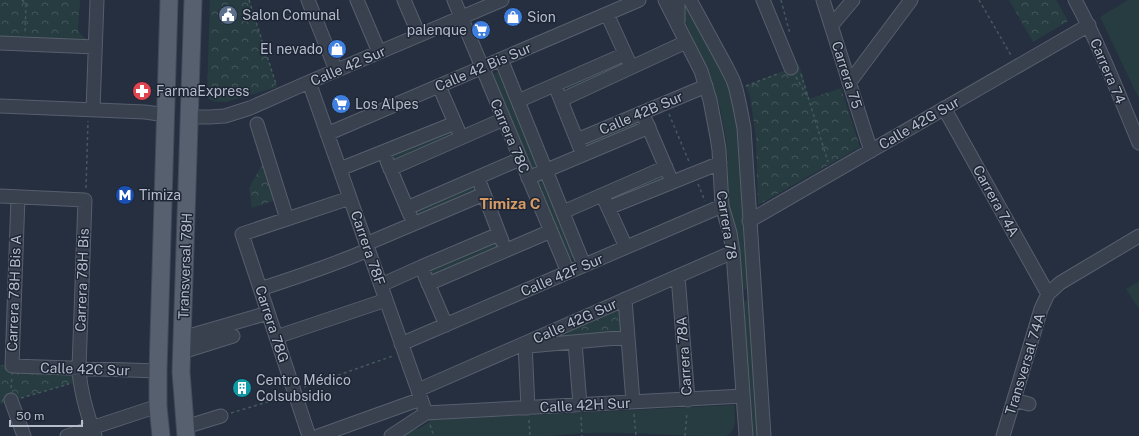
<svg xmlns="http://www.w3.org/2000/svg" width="1139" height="436" font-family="'Public Sans',sans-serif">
<defs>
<pattern id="park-crowns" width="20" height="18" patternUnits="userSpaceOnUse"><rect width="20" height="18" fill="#273c41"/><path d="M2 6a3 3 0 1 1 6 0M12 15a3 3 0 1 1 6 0" fill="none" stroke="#44565b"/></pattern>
</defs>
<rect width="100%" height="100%" fill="#252f40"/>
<path fill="#273c41" d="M684 0 733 94 739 126 743 223 748 289 740 290 727 193 728 166 726 139 719 103 707 68 683 17Z
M1128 0H1139V99L1100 17Z
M616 59 621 69 569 93 565 83Z
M501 71 577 256 566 260 490 75Z
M636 118 640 128 588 150 584 141Z
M455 126 459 136 391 165 387 155Z
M661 172 666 182 614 204 609 195Z
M478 180 482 190 413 220 409 210Z
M495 240 499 249 431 279 427 269Z
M1139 281V307L1138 308 1126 289Z
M749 300 758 436H751L741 301Z
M734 405C735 415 738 431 726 436 722 436 713 436 708 436 679 436 651 433 622 433 598 432 573 433 549 436H404L406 432C416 429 424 428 430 420Z"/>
<path fill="url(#park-crowns)" d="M0 0H80L78 31 88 42 0 38Z
M210 0H249L277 87 226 102C219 102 213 102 207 98Z
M1009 0H1056L1068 21 1033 42Z
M799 65 809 99 841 88 860 147 758 205 756 137 750 96 746 86Z
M265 159 276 200 252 208 249 188Z
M622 308 625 335 541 341Z
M0 365 73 368V383L0 404Z"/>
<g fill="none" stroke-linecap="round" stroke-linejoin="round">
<g stroke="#575f6d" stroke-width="15">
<path id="minor" d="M308 0 336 70
M357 0 379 52
M404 0 419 35
M454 0 568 272
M665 0 701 71 710 100 717 137 719 150 722 206 730 233 733 252 746 436
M678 0V22
M690 0 726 66 733 80 736 89 740 107 744 128 764 436
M763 0 791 68
M823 0 871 151
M1075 0C1100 46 1119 95 1139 143
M607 14 628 60
M831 26 853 0
M0 43 95 47
M501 59 584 265
M309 82 426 413
M849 83 911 0
M439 86 458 130
M558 93 580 148
M561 100 686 42
M518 101 625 54
M0 106 145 112 166 115
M944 108 1048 294
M93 110 97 0
M189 117H209L225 116 250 108 309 82 502 0
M645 119 669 175
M257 124 287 219
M327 134 639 0
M577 140 706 86
M387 161 410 215
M340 169 455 123
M390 169 504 119
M528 178 649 127
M481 186 502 241
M0 196 85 200 79 368C80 392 87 414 95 436
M18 197 12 366 158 371
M605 201 626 247
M407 208 520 159
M608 208 720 163
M563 212 666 167
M749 221 1089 25
M366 244 484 194
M425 276 446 325
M678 276 688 400
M428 284 551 231
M381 285 421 267 499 234
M260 289C297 277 333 265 368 250
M625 299 633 402
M276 337 386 300
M182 338 268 313
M575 342 580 405
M525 343 528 408
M401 344 722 206
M529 346 628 337
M182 352 233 336
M418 390 733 252
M11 400 24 436
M1014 400 1029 404
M426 413 743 396
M185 427 221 416
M67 436 158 406
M309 436 242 234 350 198
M318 436 421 399
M391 436 426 413
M1003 436 1041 309 1048 294 1060 283 1139 236"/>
</g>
<g stroke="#424a59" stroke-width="19">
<path id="major" d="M161 436 158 406V371L169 0
M186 436 181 372 193 0"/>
</g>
<path stroke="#45595d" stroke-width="1.5" stroke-dasharray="3 3" stroke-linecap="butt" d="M22 0 26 4 25 34
M249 0 276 84
M781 0 790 34
M979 0 1012 57
M801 74 828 162
M796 77 807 96
M746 86 780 73
M669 114 690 164
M698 184 705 201
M86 188 88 121
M304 387 393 356
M11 388 12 376
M21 398 69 384
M231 413 284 397
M634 414 636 436
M581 417 582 436
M529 420 530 436
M430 425 434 436
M685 436 687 412"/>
<use href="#minor" stroke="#39414f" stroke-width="13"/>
<use href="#major" stroke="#57606f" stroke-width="17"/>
</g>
<defs>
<g id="civic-disc" transform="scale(1)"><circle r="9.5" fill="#5c6f8a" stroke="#1e2635"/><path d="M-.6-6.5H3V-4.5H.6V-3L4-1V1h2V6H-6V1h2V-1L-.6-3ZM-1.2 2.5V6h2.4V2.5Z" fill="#fff"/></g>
<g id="shop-disc" transform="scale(1)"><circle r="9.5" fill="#3f7fe0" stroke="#1e2635"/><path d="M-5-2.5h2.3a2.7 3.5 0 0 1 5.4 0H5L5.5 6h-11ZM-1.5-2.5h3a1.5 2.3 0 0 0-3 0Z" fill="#fff"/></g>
<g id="supermarket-disc" transform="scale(1)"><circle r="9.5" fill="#3f7fe0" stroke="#1e2635"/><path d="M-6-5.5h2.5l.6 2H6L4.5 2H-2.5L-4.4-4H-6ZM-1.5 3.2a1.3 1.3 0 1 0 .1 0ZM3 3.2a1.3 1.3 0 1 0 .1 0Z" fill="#fff"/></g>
<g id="pharmacy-disc" transform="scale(1)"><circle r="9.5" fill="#e0444e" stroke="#1e2635"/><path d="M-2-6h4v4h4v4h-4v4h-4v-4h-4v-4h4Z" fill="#fff"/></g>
<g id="metro-disc" transform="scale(1)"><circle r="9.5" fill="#1a4fb4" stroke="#1e2635"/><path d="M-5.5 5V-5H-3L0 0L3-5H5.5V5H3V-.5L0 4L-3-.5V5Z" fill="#fff"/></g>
<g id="building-disc" transform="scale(1)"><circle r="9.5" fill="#0f9aa8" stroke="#1e2635"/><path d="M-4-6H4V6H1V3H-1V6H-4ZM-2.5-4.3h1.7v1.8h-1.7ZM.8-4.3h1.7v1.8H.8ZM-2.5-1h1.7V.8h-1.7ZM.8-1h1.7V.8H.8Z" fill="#fff"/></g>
</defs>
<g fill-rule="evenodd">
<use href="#civic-disc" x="228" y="15"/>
<use href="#shop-disc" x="513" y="17"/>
<use href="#supermarket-disc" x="481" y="30"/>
<use href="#shop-disc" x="337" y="49"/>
<use href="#pharmacy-disc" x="142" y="91"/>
<use href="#supermarket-disc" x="341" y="104"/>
<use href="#metro-disc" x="125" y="195"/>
<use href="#building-disc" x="242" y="388"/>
</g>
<g text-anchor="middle" stroke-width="3" stroke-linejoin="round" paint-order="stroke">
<g font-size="14" fill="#b5bcca" stroke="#1e2635" text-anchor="start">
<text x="242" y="20">Salon Comunal</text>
<text x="527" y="22">Sion</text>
<text x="467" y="35" text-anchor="end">palenque</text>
<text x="323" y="54" text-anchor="end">El nevado</text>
<text x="156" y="96">FarmaExpress</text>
<text x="355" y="109">Los Alpes</text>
<text x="139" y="200">Timiza</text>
<text x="256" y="385">Centro Médico<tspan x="256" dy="16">Colsubsidio</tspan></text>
</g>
<g font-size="14" fill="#b5bcca" stroke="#1e2635">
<text transform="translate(348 66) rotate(-23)" y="5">Calle 42 Sur</text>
<text transform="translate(483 67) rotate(-23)" y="5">Calle 42 Bis Sur</text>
<text transform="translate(1108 71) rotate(67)" y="5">Carrera 74</text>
<text transform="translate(847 75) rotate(72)" y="5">Carrera 75</text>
<text transform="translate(641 113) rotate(-23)" y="5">Calle 42B Sur</text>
<text transform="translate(919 123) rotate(-30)" y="5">Calle 42G Sur</text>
<text transform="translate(510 136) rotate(67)" y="5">Carrera 78C</text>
<text transform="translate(996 201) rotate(61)" y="5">Carrera 74A</text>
<text transform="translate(727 225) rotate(81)" y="5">Carrera 78</text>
<text transform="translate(368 248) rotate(71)" y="5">Carrera 78F</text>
<text transform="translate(185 266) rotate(-88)" y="5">Transversal 78H</text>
<text transform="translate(562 275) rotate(-23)" y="5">Calle 42F Sur</text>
<text transform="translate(82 280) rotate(-88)" y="5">Carrera 78H Bis</text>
<text transform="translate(14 293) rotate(-88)" y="5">Carrera 78H Bis A</text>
<text transform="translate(575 321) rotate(-24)" y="5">Calle 42G Sur</text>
<text transform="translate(272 324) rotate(72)" y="5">Carrera 78G</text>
<text transform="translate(684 356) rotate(-94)" y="5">Carrera 78A</text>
<text transform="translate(1025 364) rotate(-73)" y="5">Transversal 74A</text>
<text transform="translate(85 369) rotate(2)" y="5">Calle 42C Sur</text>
<text transform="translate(585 405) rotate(-3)" y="5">Calle 42H Sur</text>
</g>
<g font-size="15" font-weight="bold" fill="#d69b64" stroke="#1e2635">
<text x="510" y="209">Timiza C</text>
</g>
</g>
<path d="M10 420v6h72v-6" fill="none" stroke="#b5bcca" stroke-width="2"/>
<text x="16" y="420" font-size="12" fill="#b5bcca" stroke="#1e2635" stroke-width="3" paint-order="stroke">50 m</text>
</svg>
